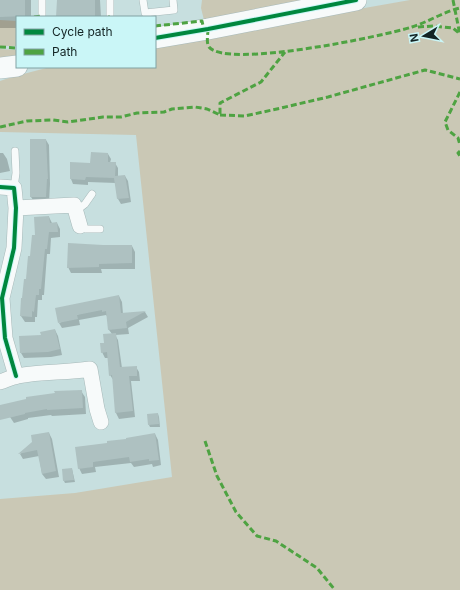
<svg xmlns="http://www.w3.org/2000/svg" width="460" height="590" font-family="Inter,sans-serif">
<rect width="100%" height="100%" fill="#c7dfdf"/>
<path fill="#cac8b5" d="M202 0H314L204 20 201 8Z
M410 0H460V590H0V499L75 493 172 477 136 135 0 132V81L12 77 50 67H155V45Z
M0 20 17 21V46H0Z
M0 49 17 50V59L0 61Z"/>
<path fill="#0003" d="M0 0H31V17H17V28H0Z
M58 0H100L101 17H57Z
M46 140 49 145 50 184 49 203H35L31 197Z
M0 153H3L7 159 10 171 0 173Z
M108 154 111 159 110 163H115L118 168V177L125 176 128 181 131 202 121 204 118 199 116 183 88 182V185L73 184 71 179V163L91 164Z
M49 217 52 223H57L60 229V237L51 238 50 254H47L44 295H42V300H38L37 317H35V322H25L21 316 31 257 36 236Z
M103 246H132L135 252V269H101L102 273H71L68 267Z
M119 296 122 302 123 314 145 312 148 317 128 328 129 334 115 335 118 340 122 368 136 367 139 372 140 381H131L135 417 119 419 116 413 114 381 110 375 109 358H105L102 352 105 344 112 334 109 330 108 317 106 315 79 320 80 325 62 328 59 323Z
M55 330 58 336 62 355 51 357 24 358 21 353Z
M81 391 85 397 86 414 52 416 51 415 28 418V419L14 423 10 417 27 399Z
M158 414 159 417 160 427H150L149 425Z
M49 433 52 439 59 477 46 479 42 474 39 456 23 459 20 454 33 442Z
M155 434 158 440 161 465 153 467 152 464 134 467 131 463 95 467 96 472 82 474 79 468Z
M72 469 75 482 65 483 64 481Z"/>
<path fill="#aec1c1" d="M0 0H25V16L0 17Z
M57 0H95V17H56Z
M30 139H46L48 179H47L46 197H30Z
M91 152 108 153V162H116L115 176 125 175 129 198 117 199 114 178 86 177 85 180 70 179V162L90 163Z
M49 216 50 223 57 222 58 232H49L47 249H45L41 289H39V295H36L34 312 32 311V317L20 316 21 298H22L24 279H26L28 256H30L32 235H35L34 217Z
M68 243 103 245H132V263L99 264V267L67 268Z
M119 295 121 313 146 311 126 322 127 328 108 330 106 311 102 312V310L77 315 78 319 58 323 55 308Z
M55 329 60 349 48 352 20 353 19 336 41 335 40 332Z
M116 333 120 367 137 366V376H129L133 411 115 413 112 375 109 376 107 352 101 353 100 343H104L103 334Z
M82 390 83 408 47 410V409L25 413V414L0 420V405L26 399V397L55 393 54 391Z
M158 413 159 424 148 425 147 414Z
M49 432 56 471 42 474 37 450 18 454 32 442 31 435Z
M155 433 159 460 149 461V459L130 462 129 457 93 462V467L78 469 75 447 107 443V441L126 439V438Z
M72 468 74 480 63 481 62 469Z"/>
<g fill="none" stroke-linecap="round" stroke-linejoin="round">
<g stroke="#a7b9b9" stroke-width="8">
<path id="lane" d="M143 0 145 13 174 10 173 0
M42 16V0
M110 17V0
M14 188 16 173 15 151
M76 211 85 204 92 194
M80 226 86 229H100"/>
</g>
<g stroke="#a7b9b9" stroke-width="16">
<path id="street" d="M0 187 14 188 16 208 14 248 2 298 5 338 16 376
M16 208 74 205 80 226
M0 382C6 380 12 377 18 376 42 371 66 373 90 369L97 409 101 422"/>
</g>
<g stroke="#a7b9b9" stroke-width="22">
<path id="secondary" d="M155 38 208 29 356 0
M0 68 17 66"/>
</g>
<use href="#lane" stroke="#f7fafa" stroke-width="7"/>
<use href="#street" stroke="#f7fafa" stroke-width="15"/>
<use href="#secondary" stroke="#f7fafa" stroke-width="21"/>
<path stroke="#4ea342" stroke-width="3" stroke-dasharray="6 3" stroke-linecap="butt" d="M453 0 460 35
M34 17 42 16
M108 17H110
M155 26 202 21 204 30
M418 27 433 26 453 28 460 34
M208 29C208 34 206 43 209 47 226 69 384 36 412 27 428 22 443 12 460 8
M0 47 17 48
M460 92 445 122 448 130 458 138 460 145
M220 115 245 116 281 108 328 97 425 70 460 79
M0 127 27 121 53 120 68 122 103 117H121L137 113 164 112 172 109 195 107 207 109 220 115V103L261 82 285 52
M460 151 458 153 460 156
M205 441 217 476 236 512 257 536 276 541 317 568 335 590"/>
<g stroke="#caf6f7" stroke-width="6">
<path id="cycleway" d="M155 38 208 29 356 0
M0 187 14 188 16 208 14 248 2 298 5 338 16 376"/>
</g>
<use href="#cycleway" stroke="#00873e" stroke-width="4"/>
</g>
<rect x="16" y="16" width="140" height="52" fill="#caf6f7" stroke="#81a2a3"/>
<rect x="24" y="29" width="20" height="6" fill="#00873e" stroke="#81a2a3"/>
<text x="52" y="36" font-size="12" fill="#132424">Cycle path</text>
<rect x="24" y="49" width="20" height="6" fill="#4ea342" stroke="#81a2a3"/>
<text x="52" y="56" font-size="12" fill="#132424">Path</text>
<g transform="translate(424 36) rotate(260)" stroke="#caf6f7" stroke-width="3" paint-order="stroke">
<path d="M0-3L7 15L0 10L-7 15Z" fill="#132424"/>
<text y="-6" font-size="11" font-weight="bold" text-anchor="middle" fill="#132424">N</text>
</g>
</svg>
